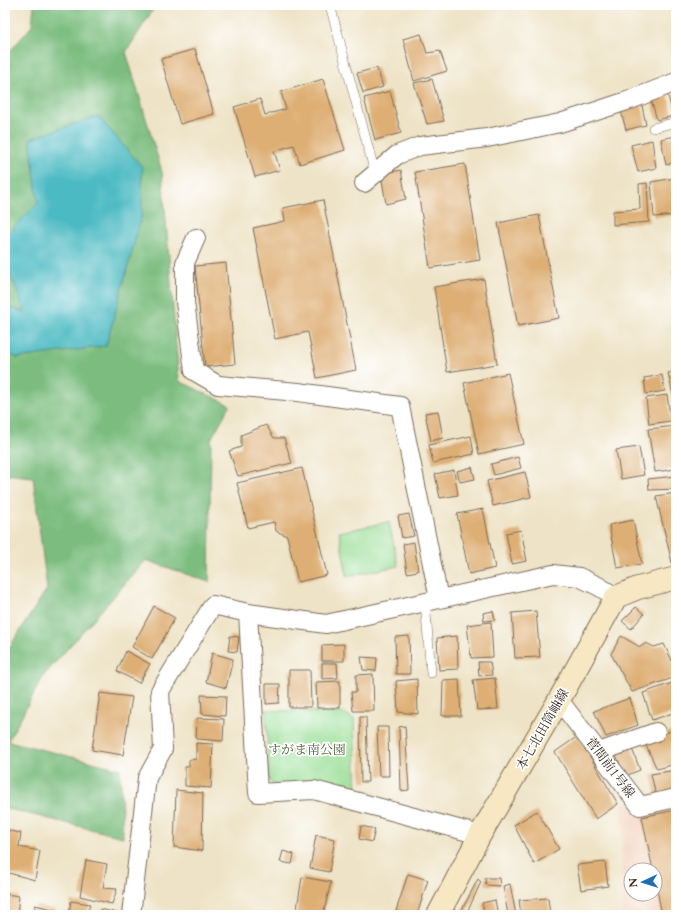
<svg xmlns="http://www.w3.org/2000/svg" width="681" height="920" font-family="Cardo,'Noto Serif JP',serif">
<rect width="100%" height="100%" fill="#fff"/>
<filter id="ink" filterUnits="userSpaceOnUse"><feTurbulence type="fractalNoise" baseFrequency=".025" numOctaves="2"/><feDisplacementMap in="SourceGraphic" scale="8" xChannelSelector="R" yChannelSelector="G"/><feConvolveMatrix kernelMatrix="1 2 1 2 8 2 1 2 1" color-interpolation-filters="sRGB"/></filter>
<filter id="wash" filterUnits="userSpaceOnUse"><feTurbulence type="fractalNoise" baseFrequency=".012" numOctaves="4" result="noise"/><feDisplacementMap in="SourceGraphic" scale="16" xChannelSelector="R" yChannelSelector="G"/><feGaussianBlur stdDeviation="0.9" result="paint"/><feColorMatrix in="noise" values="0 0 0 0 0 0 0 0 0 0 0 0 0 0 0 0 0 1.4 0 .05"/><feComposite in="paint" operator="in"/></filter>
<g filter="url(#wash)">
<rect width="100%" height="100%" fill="#eee3c6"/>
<path fill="#f3d4bf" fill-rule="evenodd" d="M623 802 642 813 676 806V915H622ZM631 870H655V894H631Z"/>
<path fill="#9ade96" stroke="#6a845a" d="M389 522 398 566 347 576 339 532Z
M266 710 344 713 354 719 357 796 276 786 269 781Z"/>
<path fill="#7bbd7f" stroke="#5b744e" d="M34 5H156L126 52 162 172 179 381 230 405 211 439 209 582 146 560 44 675 8 741 120 769 123 837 5 808V654L47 589 33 477 5 474V57L32 26Z"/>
<path fill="#4bbac2" stroke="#437270" d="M98 116 142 167V215L106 346 17 358 5 352V306L25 312 5 261V236L38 203 30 139Z"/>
<g id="blocks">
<path fill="#deaf75" d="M421 34 427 53 440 51 447 71 414 81 403 39Z
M195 49 214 114 180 124 161 59Z
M377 68 383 87 363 93 357 73Z
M323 79 345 150 300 164 294 145 274 151 280 170 255 177 234 107 260 99 265 115 286 109 281 92Z
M432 79 444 121 427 124 414 83Z
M390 91 401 133 375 140 364 98Z
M667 91 673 116 657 120 650 96Z
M641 101 646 125 626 130 620 107Z
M676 136V162L666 165 661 139Z
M652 140 656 168 638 172 631 145Z
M465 164 480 260 430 268 415 172Z
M401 170 406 199 386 204 381 174Z
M675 178 676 215 654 217 651 182Z
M647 183 649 222 613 225V211L640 209 639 184Z
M323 200 356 370 317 378 308 332 275 339 253 228 285 221 283 208Z
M539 215 559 318 518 326 498 223Z
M226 263 235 364 205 367 195 266Z
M676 269V288H675L672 270Z
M484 279 497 364 447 372 434 287Z
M676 372V395L673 396 668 373Z
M508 373 524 444 479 454 464 383Z
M662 375 665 391 646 394 644 378Z
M667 395 671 421 649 424 646 398Z
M438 411 443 438 431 441 425 413Z
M266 425 274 438H284L292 463 238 476 229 451 241 447V435Z
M676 426V469L655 472 648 429Z
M471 436 474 454 433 463 429 445Z
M639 447 644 475 621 479 616 450Z
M518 457 521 468 494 475 491 464Z
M472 467 475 479 460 482 457 471Z
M302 468 327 575 298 582 287 536 276 531 274 522 248 528 237 483Z
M454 470 458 495 440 498 435 474Z
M525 472 531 497 493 506 487 481Z
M676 476V489L649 490 648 479Z
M676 493V566L673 567 656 496Z
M483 509 495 568 469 574 457 514Z
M409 514 414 536 402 538 398 516Z
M633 520 642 564 617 568 609 525Z
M521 530 527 561 512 564 506 533Z
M414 542 418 571 407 573 403 544Z
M154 606 175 618 152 659 132 647Z
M636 607 644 614 631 629 622 621Z
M493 611 495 620 484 621 483 613Z
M536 611 540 657 515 658 512 613Z
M491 622 493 657 471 658 467 625Z
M230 636 239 637 237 652 228 651Z
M409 636 410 674H396L395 637Z
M457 636 458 669 439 670 437 638Z
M621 636 640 647 646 643 654 647 664 644 676 669V677L632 692 611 654Z
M344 644V661H322V645Z
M126 651 150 664 139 683 117 671Z
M212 653 233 659 226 688 206 682Z
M361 657 377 658 376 671 363 670Z
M478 662H490L492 675 479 676Z
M322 663H337L338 678 322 679Z
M289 670H310L311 707H289Z
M373 674 374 711H353L351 692H356V675Z
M495 678 498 709 477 710 473 680Z
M417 679 418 714 398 712 396 681Z
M459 679 461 716H442L443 680Z
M340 681V708H317L316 682Z
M675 682 676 712 652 720 643 693Z
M266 684H280L279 703 266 704Z
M100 693 132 697 123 755 92 750Z
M201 695 226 696 225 716 202 714Z
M630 698 638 725 606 737 594 711Z
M360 717H366L368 782H361Z
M197 718 224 719 223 741 196 739Z
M405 726 409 790 401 791 399 727Z
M377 727H388L389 776H379Z
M673 730 676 740V764L657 769 644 741Z
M578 736 618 804 596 819 555 752Z
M196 743 213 744 211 788 185 786V767L189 766V760L196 759Z
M631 746 640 770 625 776 615 753Z
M676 770V791L656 796 651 774Z
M176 790 203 793 202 851 174 847Z
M676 810V915H662L655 880V870H653L642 817Z
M537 811 559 849 534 864 514 825Z
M361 826 375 829 372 842 359 839Z
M5 830 21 833 19 847 40 851 35 880 5 872Z
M316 835 335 839 329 872 310 868Z
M283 851 294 854 292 864 280 862Z
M86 860 107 864 103 888 117 889 112 904 80 896Z
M605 862 608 886 581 890 577 865Z
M408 874 428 880 417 915H410L396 911Z
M302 877 331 882 323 915H296Z
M485 878H499L500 886 486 885Z
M478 879 481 882 466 915H459Z
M510 884 516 915H508L503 886Z
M5 894 19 896 17 915H5Z
M548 898 550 915H521L519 900Z
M495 900 498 915H485L482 903Z
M71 901 90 904 87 915H69Z
M35 905 56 910V915H34Z
M100 909 121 914V915H99Z"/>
</g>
</g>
<g filter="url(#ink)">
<use href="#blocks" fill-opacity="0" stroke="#7a6b59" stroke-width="1"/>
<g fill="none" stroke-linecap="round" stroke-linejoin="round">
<g stroke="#7a6b59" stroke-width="10">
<path id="lane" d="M330 5 375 173
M653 128 676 122
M425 602 431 673"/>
</g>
<g stroke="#7a6b59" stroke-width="20">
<path id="street" d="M364 183 397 155 420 146 487 138 560 123 630 100 676 82
M196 238 185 263V302L194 371 218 385 298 392 400 406 439 599
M559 700 640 806 676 798
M599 752 656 732
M480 835 314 790 258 793 248 613 326 624 553 574 579 577 598 586 616 597
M131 915 147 778 163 749 160 691 213 605 248 613"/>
</g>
<g stroke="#7a6b59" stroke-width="24">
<path id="secondary" d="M438 915 480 835 559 700 616 597 638 588 676 578"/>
</g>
<use href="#lane" stroke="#fff" stroke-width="9"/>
<use href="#street" stroke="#fff" stroke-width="18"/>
<use href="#secondary" stroke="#f7e8c3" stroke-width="22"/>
</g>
</g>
<g text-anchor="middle" stroke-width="3.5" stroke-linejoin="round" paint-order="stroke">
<g font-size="13" fill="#3b2a1e" stroke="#fff">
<text transform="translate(542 729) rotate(-60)" y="5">本七北田筒岫線</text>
<text transform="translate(611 767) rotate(53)" y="5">菅間前1号線</text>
</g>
<g font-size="13" fill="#586042" stroke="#fff">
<text x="307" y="754">すがま南公園</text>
</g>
</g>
<rect width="681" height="920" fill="none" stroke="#fff" stroke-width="20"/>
<g transform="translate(643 882) rotate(266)"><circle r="19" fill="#ffffff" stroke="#b1aaa5"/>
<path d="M0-3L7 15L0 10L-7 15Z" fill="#1f6fb2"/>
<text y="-6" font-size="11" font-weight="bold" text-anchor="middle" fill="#3b2a1e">N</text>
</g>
</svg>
